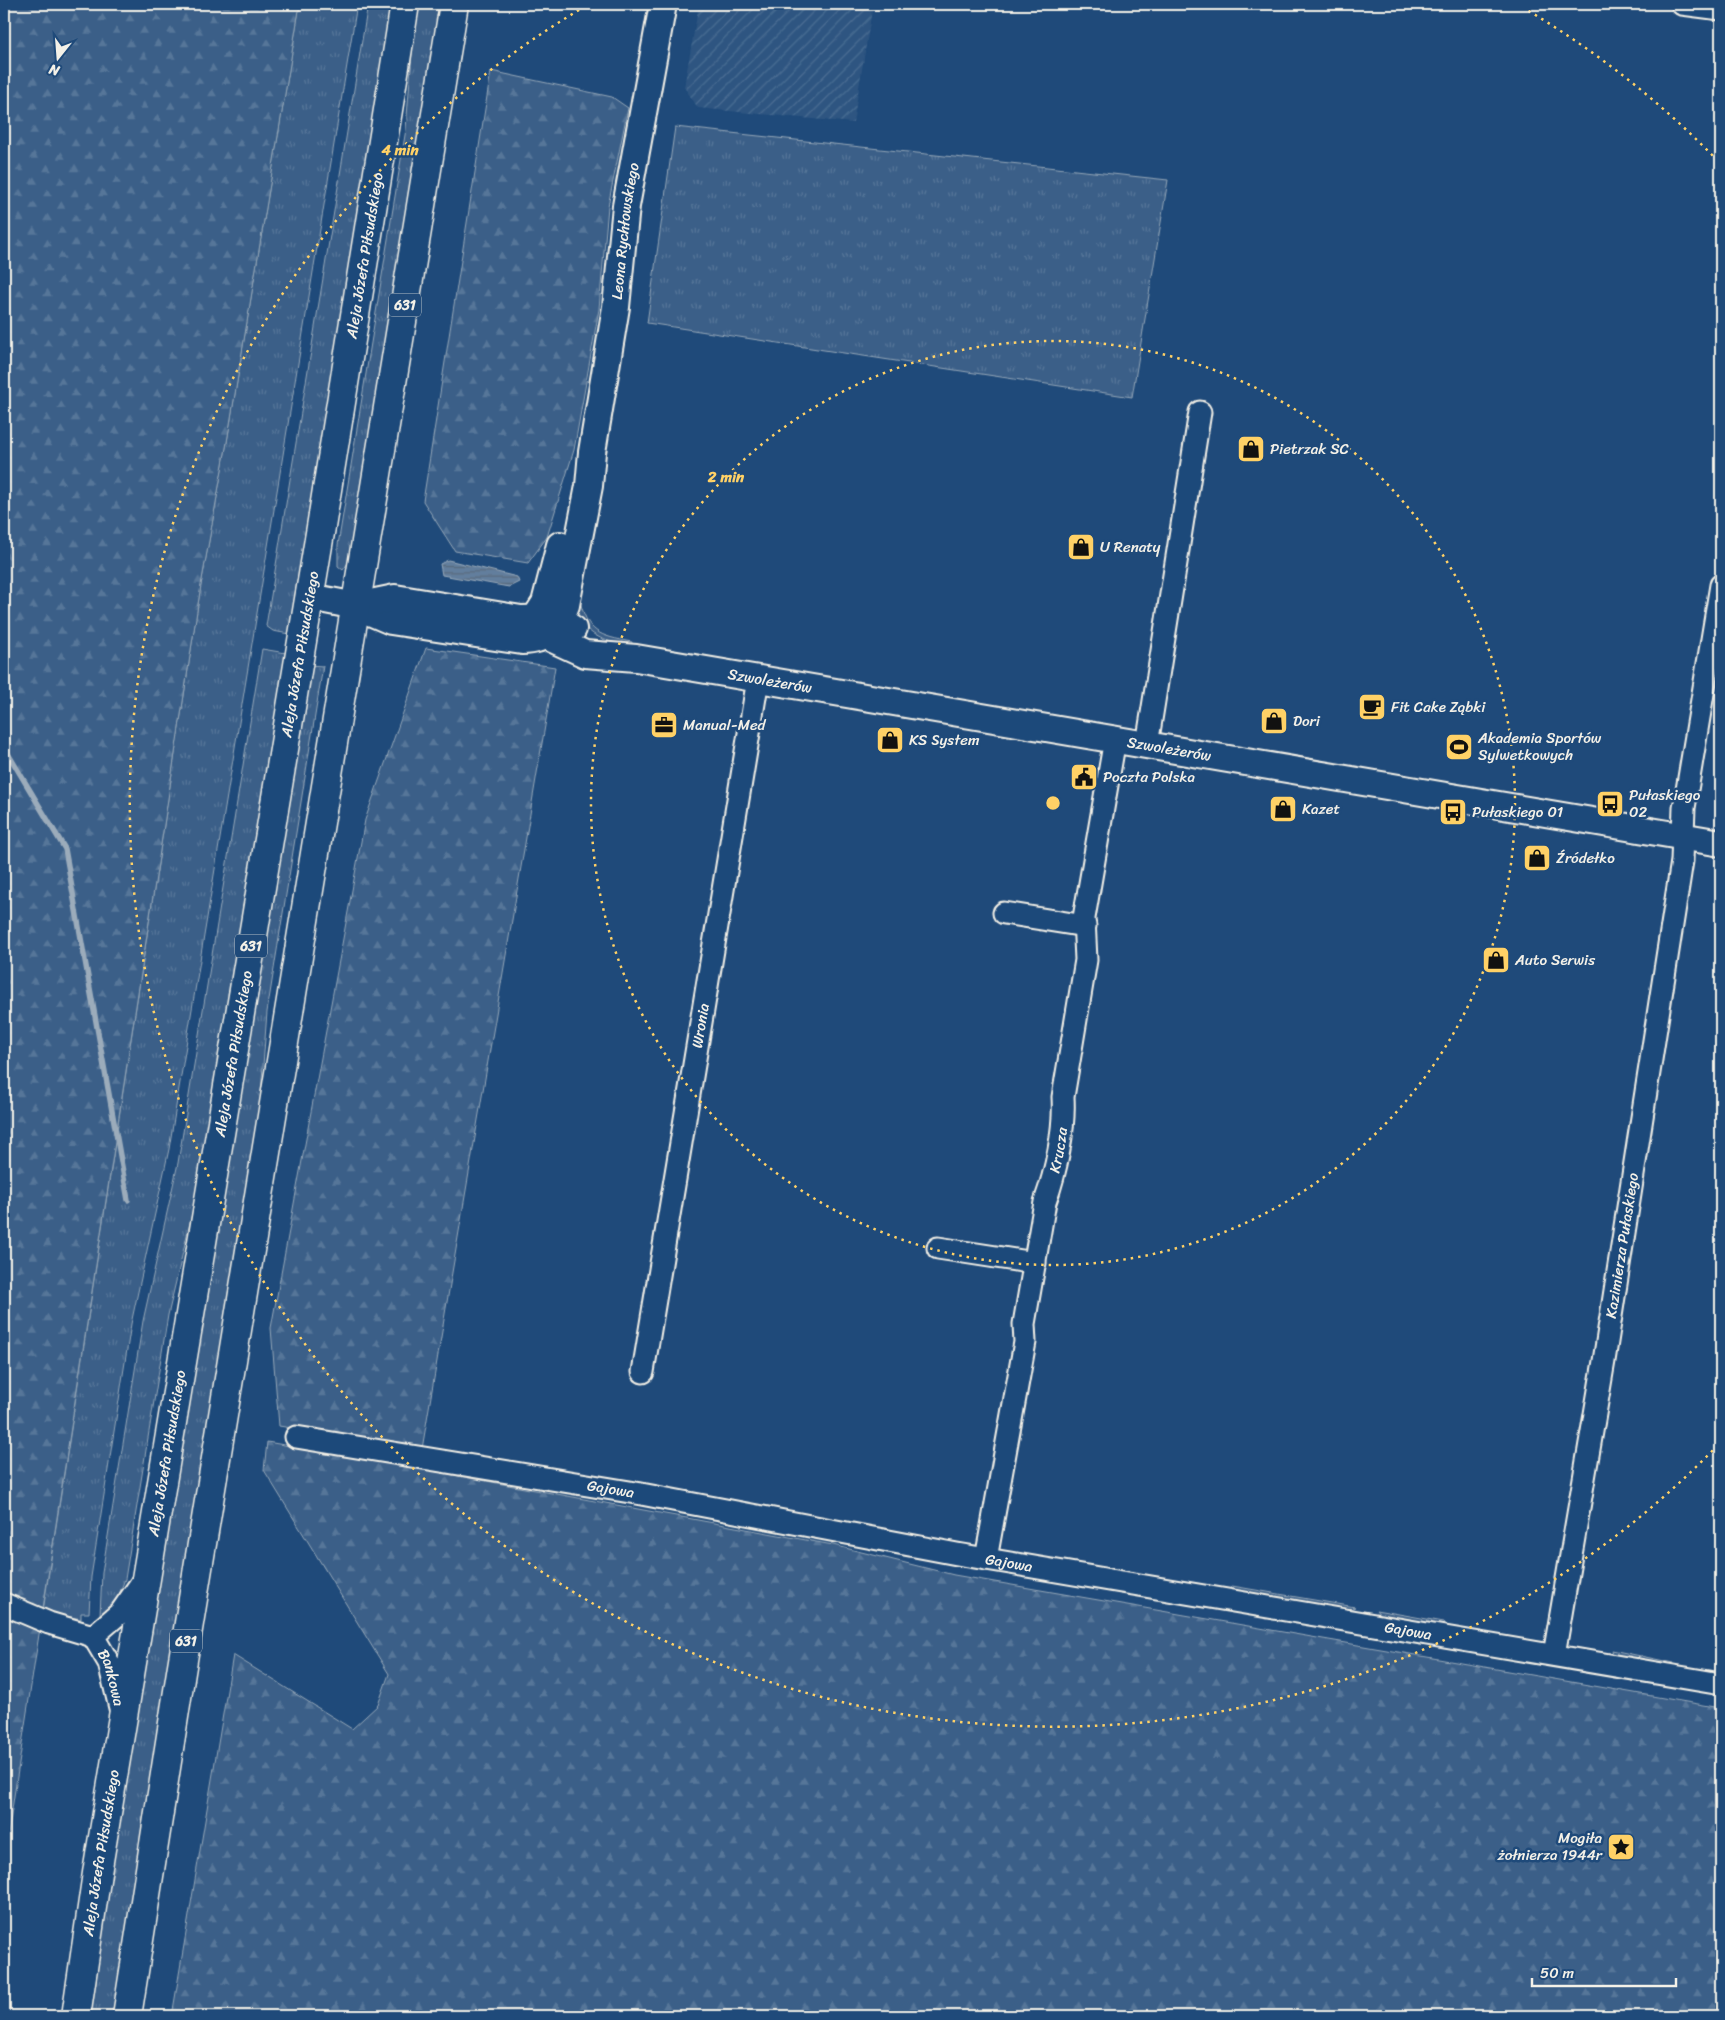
<svg xmlns="http://www.w3.org/2000/svg" width="1725" height="2020" font-family="Sriracha,sans-serif">
<defs>
<pattern id="industrial-furrows" width="10" height="10" patternUnits="userSpaceOnUse" patternTransform="scale(1.25)"><rect width="10" height="10" fill="#2d5581"/><path d="M-1 1l2-2M0 10L10 0M9 11l2-2" fill="none" stroke="#4c6e93"/></pattern>
<pattern id="grass-tufts" width="24" height="20" patternUnits="userSpaceOnUse" patternTransform="scale(1.25)"><rect width="24" height="20" fill="#3a5f88"/><path d="M3 7l-1-3M5 7V3M7 7l1-3M15 17l-1-3M17 17v-4M19 17l1-3" fill="none" stroke="#577699"/></pattern>
<pattern id="forest-firs" width="22" height="20" patternUnits="userSpaceOnUse" patternTransform="scale(1.25)"><rect width="22" height="20" fill="#3a5f88"/><path d="M5 1l3.5 6h-7zM16 11l3.5 6h-7z" fill="#577699"/></pattern>
<pattern id="water-rules" width="6" height="5" patternUnits="userSpaceOnUse" patternTransform="scale(1.25)"><rect width="6" height="5" fill="#627e9d"/><path d="M0 2.5h6" fill="none" stroke="#58687a"/></pattern>
</defs>
<rect width="100%" height="100%" fill="#1f4a7a"/>
<filter id="ink" filterUnits="userSpaceOnUse"><feTurbulence type="fractalNoise" baseFrequency=".02" numOctaves="2"/><feDisplacementMap in="SourceGraphic" scale="10" xChannelSelector="R" yChannelSelector="G"/><feConvolveMatrix kernelMatrix="1 2 1 2 8 2 1 2 1" color-interpolation-filters="sRGB"/></filter>
<g filter="url(#ink)">
<path fill="url(#industrial-furrows)" d="M699 4H873L853 123 698 108 684 87Z"/>
<path fill="url(#grass-tufts)" stroke="#97a8b8" d="M300 4H357L169 1149 131 1324 91 1577 89 1613H81V1619L43 1611 201 585 227 442Z
M368 4H392L289 634 273 631 266 626Z
M416 4H442L350 560 343 570 338 566V545L406 129Z
M675 127 1168 180 1132 397 647 323Z
M579 597C587 633 599 636 632 642L631 646C605 642 585 636 575 610Z
M262 649 286 653 196 1197 168 1315 125 1579 116 1602 100 1615 102 1573 143 1321 178 1163Z
M309 665 323 666 267 1012 260 1106 113 2016H88Z
M1232 1586 1355 1607 1343 1612 1231 1590Z
M1376 1610 1444 1622 1442 1626 1381 1616Z
M1612 1650 1674 1663 1673 1665 1614 1657Z"/>
<path fill="url(#forest-firs)" stroke="#97a8b8" d="M4 4H300L227 442 201 585 4 1861Z
M491 71 612 97 628 108 608 206 599 309 574 450 547 537 528 563 455 551 423 501Z
M426 648 555 667 422 1449 279 1426 271 1328 365 820Z
M267 1442 405 1466 833 1545 954 1575 1721 1708V2016H172L233 1655 352 1729 378 1705 389 1674 264 1470Z"/>
<path fill="url(#water-rules)" stroke="#9cacbb" d="M448 560 517 577 519 582 509 587 442 575 440 564Z"/>
<g fill="none" stroke-linecap="round" stroke-linejoin="round">
<path stroke="#9cacbb" stroke-width="5.5" d="M4 747 65 849 128 1200"/>
<g stroke="#f4f1e8" stroke-width="25">
<g id="minor">
<path d="M1682 4 1721 9"/>
<path d="M1147 745 1200 412"/>
<path d="M1004 913 1085 926"/>
<path d="M938 1248 1035 1263"/>
<path id="s1" d="M643 1372 758 679"/>
<path id="s2" d="M296 1437 636 1493 957 1554 1721 1684"/>
<path id="s3" d="M986 1559 1025 1342 1024 1324 1045 1202C1056 1172 1065 1129 1063 1097L1086 960 1084 918 1115 739"/>
<path d="M4 1604 49 1623 93 1636 121 1612 144 1579"/>
<path id="s4" d="M93 1636 109 1663 121 1712"/>
<path id="s5" d="M1554 1655 1604 1361 1682 861 1684 808 1721 585"/>
</g>
</g>
<g stroke="#f4f1e8" stroke-width="30">
<g id="tertiary">
<path id="s6" d="M310 597 356 606 391 621 522 641C547 641 558 628 566 605L589 486 592 452 616 307 626 206 663 4"/>
<path d="M356 606 395 598 521 619 556 618 573 629"/>
<path d="M536 617 545 603 560 545"/>
<path id="s7" d="M546 636 585 654 636 658 1721 843"/>
</g>
</g>
<g stroke="#f4f1e8" stroke-width="31">
<g id="primary">
<path id="s8" d="M76 2016 97 1873 321 527 405 4"/>
<path d="M127 2016 181 1672 454 4"/>
</g>
</g>
<use href="#minor" stroke="#1f4a7a" stroke-width="21"/>
<use href="#tertiary" stroke="#1f4a7a" stroke-width="26"/>
<use href="#primary" stroke="#1f4a7a" stroke-width="28"/>
</g>
</g>
<g fill="none" stroke="#ffd166" stroke-width="2.5" stroke-dasharray="2.5 5">
<circle cx="1053" cy="803" r="462"/>
<path d="M1718 1445A924 924 0 1 1 584 7M1522 7A924 924 0 0 1 1718 161"/>
</g>
<defs>
<g id="shop-square" transform="scale(1.4375)"><rect x="-9" y="-9" width="18" height="18" rx="4" fill="#ffd166" stroke="#1f4a7a"/><path d="M-5-2.5h2.3a2.7 3.5 0 0 1 5.4 0H5L5.5 6h-11ZM-1.5-2.5h3a1.5 2.3 0 0 0-3 0Z" fill="#111"/></g>
<g id="cafe-square" transform="scale(1.4375)"><rect x="-9" y="-9" width="18" height="18" rx="4" fill="#ffd166" stroke="#1f4a7a"/><path d="M-5.5-4.5H6V0H3Q3 3.5 0 3.5H-2.5Q-5.5 3.5-5.5 0ZM3-3.2v2h1.7v-2ZM-6 4.5H4V6H-6Z" fill="#111"/></g>
<g id="office-square" transform="scale(1.4375)"><rect x="-9" y="-9" width="18" height="18" rx="4" fill="#ffd166" stroke="#1f4a7a"/><path d="M-6-3h4V-5.5h4V-3h4V5H-6ZM-1-4.5V-3h2v-1.5ZM-6 0V1H6V0Z" fill="#111"/></g>
<g id="stadium-square" transform="scale(1.4375)"><rect x="-9" y="-9" width="18" height="18" rx="4" fill="#ffd166" stroke="#1f4a7a"/><path d="M0-5a6.5 5 0 1 0 0 10a6.5 5 0 1 0 0-10ZM-3.5-1.8h7v3.6h-7Z" fill="#111"/></g>
<g id="civic-square" transform="scale(1.4375)"><rect x="-9" y="-9" width="18" height="18" rx="4" fill="#ffd166" stroke="#1f4a7a"/><path d="M-.6-6.5H3V-4.5H.6V-3L4-1V1h2V6H-6V1h2V-1L-.6-3ZM-1.2 2.5V6h2.4V2.5Z" fill="#111"/></g>
<g id="bus-square" transform="scale(1.4375)"><rect x="-9" y="-9" width="18" height="18" rx="4" fill="#ffd166" stroke="#1f4a7a"/><path d="M-5-6H5V4H4V6H2V4H-2V6H-4V4H-5ZM-3.5-4V0h7V-4ZM-3.5 1.2v1.5H-2V1.2ZM2 1.2v1.5H3.5V1.2Z" fill="#111"/></g>
<g id="sight-square" transform="scale(1.4375)"><rect x="-9" y="-9" width="18" height="18" rx="4" fill="#ffd166" stroke="#1f4a7a"/><path d="M0-6L1.8-2.2L6-1.7L2.9 1.2L3.7 5.4L0 3.3L-3.7 5.4L-2.9 1.2L-6-1.7L-1.8-2.2Z" fill="#111"/></g>
</defs>
<g fill-rule="evenodd">
<use href="#shop-square" x="1251" y="449"/>
<use href="#shop-square" x="1081" y="547"/>
<use href="#cafe-square" x="1372" y="707"/>
<use href="#shop-square" x="1274" y="721"/>
<use href="#office-square" x="664" y="725"/>
<use href="#shop-square" x="890" y="740"/>
<use href="#stadium-square" x="1459" y="747"/>
<use href="#civic-square" x="1084" y="777"/>
<use href="#bus-square" x="1610" y="804"/>
<use href="#shop-square" x="1283" y="809"/>
<use href="#bus-square" x="1453" y="812"/>
<use href="#shop-square" x="1537" y="858"/>
<use href="#shop-square" x="1496" y="960"/>
<use href="#sight-square" x="1621" y="1847"/>
</g>
<g text-anchor="middle" stroke-width="5" stroke-linejoin="round" paint-order="stroke">
<g fill="#1f4a7a" stroke="#b4bfc7" stroke-width="1">
<rect x="389" y="293.5" width="32" height="23" rx="4"/>
<rect x="235" y="934.5" width="32" height="23" rx="4"/>
<rect x="170" y="1629.5" width="32" height="23" rx="4"/>
</g>
<g font-size="14" font-weight="bold" fill="#f4f1e8">
<text x="405" y="310">631</text>
<text x="251" y="951">631</text>
<text x="186" y="1646">631</text>
</g>
<g font-size="15" fill="#f4f1e8" stroke="#1f4a7a">
<text dy="5" stroke="none"><textPath href="#s6" startOffset="658">Leona Rychłowskiego</textPath></text>
<text dy="5" stroke="none"><textPath href="#s8" startOffset="1784">Aleja Józefa Piłsudskiego</textPath></text>
<text dy="5" stroke="none"><textPath href="#s8" startOffset="1380">Aleja Józefa Piłsudskiego</textPath></text>
<text dy="5" stroke="none"><textPath href="#s7" startOffset="230">Szwoleżerów</textPath></text>
<text dy="5" stroke="none"><textPath href="#s7" startOffset="635">Szwoleżerów</textPath></text>
<text dy="5" stroke="none"><textPath href="#s1" startOffset="351">Wronia</textPath></text>
<text dy="5" stroke="none"><textPath href="#s8" startOffset="975">Aleja Józefa Piłsudskiego</textPath></text>
<text dy="5" stroke="none"><textPath href="#s3" startOffset="416">Krucza</textPath></text>
<text dy="5" stroke="none"><textPath href="#s5" startOffset="415">Kazimierza Pułaskiego</textPath></text>
<text dy="5" stroke="none"><textPath href="#s8" startOffset="570">Aleja Józefa Piłsudskiego</textPath></text>
<text dy="5" stroke="none"><textPath href="#s2" startOffset="319">Gajowa</textPath></text>
<text dy="5" stroke="none"><textPath href="#s2" startOffset="724">Gajowa</textPath></text>
<text dy="5" stroke="none"><textPath href="#s2" startOffset="1129">Gajowa</textPath></text>
<text dy="5" stroke="none"><textPath href="#s4" startOffset="46">Bankowa</textPath></text>
<text dy="5" stroke="none"><textPath href="#s8" startOffset="165">Aleja Józefa Piłsudskiego</textPath></text>
</g>
<g font-size="15" fill="#f4f1e8" stroke="#1f4a7a" text-anchor="start">
<text x="1270" y="454">Pietrzak SC</text>
<text x="1100" y="552">U Renaty</text>
<text x="1391" y="712">Fit Cake Ząbki</text>
<text x="1293" y="726">Dori</text>
<text x="683" y="730">Manual-Med</text>
<text x="1478" y="743">Akademia Sportów<tspan x="1478" dy="17">Sylwetkowych</tspan></text>
<text x="909" y="745">KS System</text>
<text x="1103" y="782">Poczta Polska</text>
<text x="1629" y="800">Pułaskiego<tspan x="1629" dy="17">02</tspan></text>
<text x="1302" y="814">Kazet</text>
<text x="1472" y="817">Pułaskiego 01</text>
<text x="1556" y="863">Źródełko</text>
<text x="1515" y="965">Auto Serwis</text>
<text x="1602" y="1843" text-anchor="end">Mogiła<tspan x="1602" dy="17">żołnierza 1944r</tspan></text>
</g>
</g>
<circle cx="1053" cy="803" r="8" fill="#ffd166" stroke="#1f4a7a" stroke-width="2.5"/>
<g font-size="15" text-anchor="middle" font-weight="bold" fill="#ffd166" stroke="#1f4a7a" stroke-width="5" stroke-linejoin="round" paint-order="stroke">
<text x="400" y="155">4 min</text>
<text x="726" y="482">2 min</text>
</g>
<rect width="1725" height="2020" fill="none" stroke="#1f4a7a" stroke-width="20"/>
<rect x="10" y="10" width="1705" height="2000" fill="none" stroke="#f4f1e8" stroke-width="2" filter="url(#ink)"/>
<g transform="translate(58 58) rotate(197)" stroke="#1f4a7a" stroke-width="4" paint-order="stroke">
<path d="M0-4L9 19L0 12L-9 19Z" fill="#f4f1e8"/>
<text y="-8" font-size="14" font-weight="bold" text-anchor="middle" fill="#f4f1e8">N</text>
</g>
<path d="M1532 1978v8h144v-8" fill="none" stroke="#f4f1e8" stroke-width="2.5"/>
<text x="1540" y="1978" font-size="15" fill="#f4f1e8" stroke="#1f4a7a" stroke-width="4" paint-order="stroke">50 m</text>
</svg>
